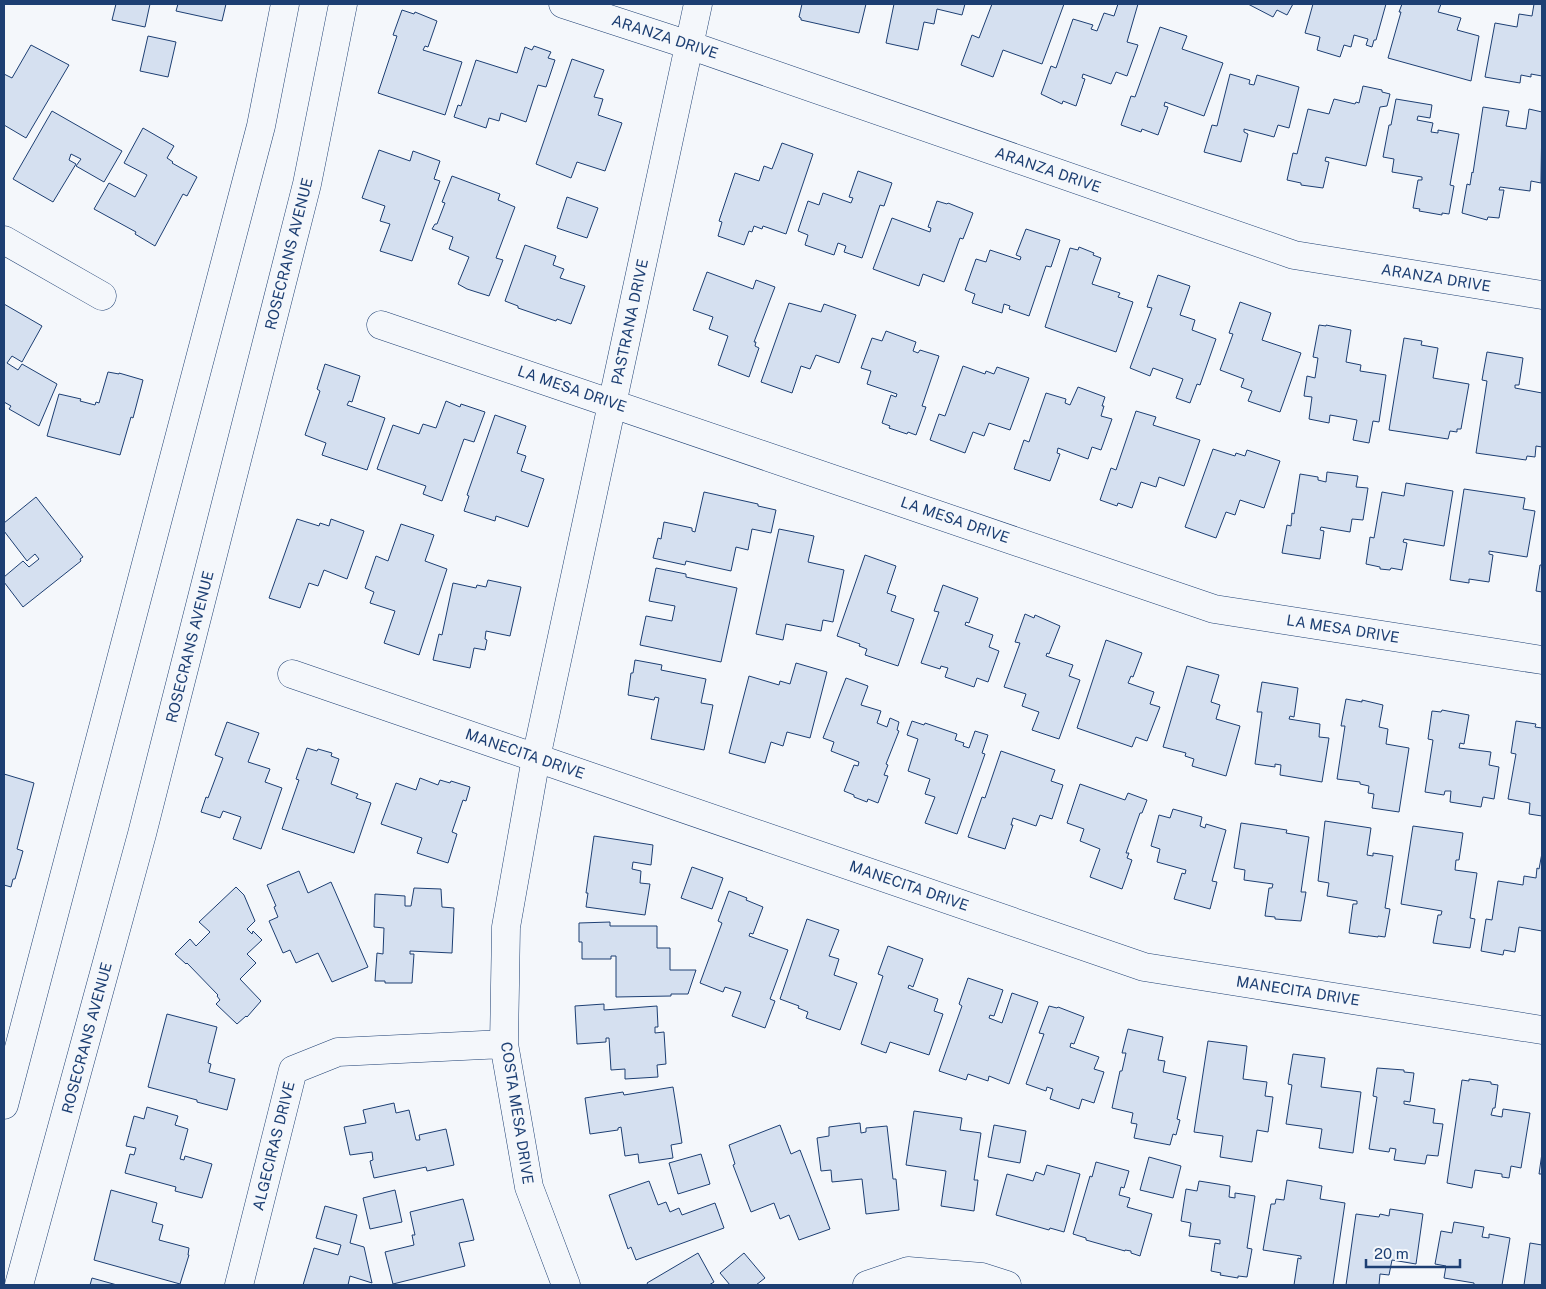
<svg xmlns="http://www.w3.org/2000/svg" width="1546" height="1289" font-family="'Public Sans',sans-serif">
<rect width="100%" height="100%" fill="#f4f7fb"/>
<path fill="#d5e0f0" stroke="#1d3f73" d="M116 4H150L145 27 112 20Z
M178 4H226L222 21 176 11Z
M802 4H866L859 33 801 20V18L799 17Z
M894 4H965L962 15 937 9 934 24 924 22 918 50 886 43Z
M992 4H1064L1042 64 1003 50 993 77 961 65 972 35 979 38Z
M1118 4H1138L1127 42 1138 45 1127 76 1116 72 1111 84 1083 74 1082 78 1085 79 1076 106 1063 101 1062 104 1041 94 1051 66 1056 68 1073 19 1093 25 1091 29 1097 31 1104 13 1114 16Z
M1248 4H1293L1287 15 1277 10 1273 17Z
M1313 4H1386L1376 40H1374L1372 47 1366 45 1368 39 1354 35 1351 47 1344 45 1340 57 1317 50 1320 37 1305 33Z
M1402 4H1441L1438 12 1461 18 1457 30 1479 36 1471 81 1388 58 1401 12H1399Z
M1534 4H1542V76L1531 74V77L1521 75 1520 83 1485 77 1495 23 1517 27 1519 14 1532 16Z
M402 10 414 14 415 12 437 21 428 47 425 46 423 50 462 62 445 115 378 93 397 36 393 35Z
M1160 27 1187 36 1182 49 1223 63 1204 116 1165 102 1164 106 1168 107 1158 135 1142 129 1141 132 1121 125 1131 96 1135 97Z
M148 36 176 42 168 77 140 71Z
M31 45 69 65 26 138 4 125V74L12 78Z
M534 46 551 52 548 58 555 60 546 87 538 85 526 122 501 113 499 121 489 118 486 128 454 117 458 105 461 106 476 60 517 73 525 47 532 50Z
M572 59 604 70 594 97 603 99 598 115 622 123 605 171 577 162 571 178 536 164Z
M1230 74 1250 80 1249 84 1254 85 1257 75 1299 87 1289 128 1278 125 1274 137 1244 129V132L1248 134 1241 162 1204 152 1212 125 1217 126Z
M1363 86 1382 90V92L1390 94 1387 106 1380 107 1366 166 1326 157 1325 161 1329 162 1323 188 1301 185V183L1287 180 1293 153 1297 154 1308 109 1329 114 1334 99 1355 104 1356 102 1359 103Z
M1396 99 1432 105 1430 118 1418 116 1417 120 1433 123 1431 132 1438 133V130L1459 134 1450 185 1454 186 1449 214 1442 213V215L1419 211 1420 209 1413 208 1418 180H1422V177L1392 172 1394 159 1383 157 1389 125H1391Z
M1483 107 1509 111 1506 126 1526 129 1529 109 1542 112 1541 183 1531 181 1530 191 1500 187 1499 190H1504L1499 218 1488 217 1487 220 1462 213 1467 184 1470 185 1472 172 1473 173Z
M52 111 122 151 104 182 76 166 81 159 71 154 69 160 76 164 53 202 13 179Z
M143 128 174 146 167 158 173 162 172 163 197 177 187 196 183 194 155 246 135 234 136 232 94 209 109 183 135 197 147 175 124 163Z
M782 143 813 154 786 234 763 226 762 229 754 226 752 232 749 231 744 245 718 236 722 222 719 221 735 173 759 181 764 166 772 169Z
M379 150 410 161 413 151 440 161 434 179 440 181 412 261 380 251 390 224 380 221 385 206 362 198Z
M858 171 892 183 884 206 880 205 862 258 844 252 846 246 838 243 834 255 805 245 808 235 798 231 808 201 819 205 823 193 851 203 853 198 849 197Z
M452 176 500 194 498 200 515 207 496 258 503 260 489 296 467 289 458 284 469 257 449 249 453 237 432 229 435 224H437L445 203 442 202Z
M567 197 598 208 587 238 557 228Z
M937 201 947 204 948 203 973 213 963 239 960 238 944 282 923 274 919 286 873 269 892 218 930 232 931 228 928 227Z
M1026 229 1060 240 1051 267 1046 266 1029 316 1009 309 1010 306 1004 304 1002 313 972 303 975 294 965 290 976 259 986 262 990 250 1020 260 1021 257 1016 255Z
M525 245 556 256 553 265 564 269 560 278 585 286 571 324 557 319 556 321 518 308V306L505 301Z
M1079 247 1094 253 1093 255 1101 258 1092 284 1120 293 1118 297 1133 302 1116 352 1045 327 1070 248 1078 250Z
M707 272 753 289 756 280 775 287 754 342H756L755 346 759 348 749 377 718 365 728 336 709 329 713 317 693 310Z
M1158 275 1190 286 1180 315 1195 320 1192 330 1216 339 1200 385 1197 384 1190 403 1176 398 1183 379 1153 368 1150 376 1130 368 1152 308 1147 307Z
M1240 302 1271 313 1262 340 1301 353 1280 412 1248 401 1252 391 1241 387 1244 379 1220 370 1233 334 1229 333Z
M789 303 821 312 824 304 856 315 839 363 816 355 810 369 801 366 792 393 761 382Z
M4 304 42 326 22 362 12 356 7 363 18 370 22 364 57 384 39 426 9 409 11 406 4 402Z
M1319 325 1326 326V325L1351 330 1346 362 1361 365 1360 371 1386 375 1379 422 1373 421 1369 443 1353 440 1357 420 1330 415 1329 423 1309 419 1312 397 1304 396 1307 376 1315 378 1318 358 1313 357Z
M886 331 916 342 913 351 918 353 920 350 939 356 922 406 926 407 916 435 908 432 907 434 889 428 890 426 882 423 891 395 896 397 897 394 867 384 871 371 861 368 872 338 882 341Z
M1404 338 1422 341 1421 345 1438 348 1433 378 1469 384 1461 429H1457V432L1450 431 1448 439 1389 430Z
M1487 352 1523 358 1519 385H1515V388L1542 393V447L1536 446 1535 457 1527 456 1526 460 1476 453 1487 381 1482 380Z
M325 364 360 376 352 402 349 401 347 405 385 418 367 470 322 455 326 443 305 435 320 391 317 389Z
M963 366 985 374 986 371 994 374 997 367 1029 378 1010 430 989 423 984 436 973 432 965 453 930 440 939 414 945 416Z
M108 372 119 374V373L143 380 133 418 131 417 120 455 47 436 59 394 81 399 80 401 95 405 96 402 99 403Z
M1078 387 1105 397 1102 406H1104L1101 416 1112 419 1101 450 1092 447 1088 459 1058 448 1057 453 1060 454 1050 481 1014 469 1024 440 1029 442 1046 393 1066 399 1065 403 1070 405Z
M446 401 460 407 461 404 485 412 474 442 464 439 442 501 423 494 426 486 377 469 393 425 419 434 423 424 436 428Z
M1136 411 1156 417 1153 425 1200 440 1184 486 1159 477 1156 487 1141 482 1132 508 1118 503 1117 506 1100 500 1111 468 1116 470Z
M495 415 526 426 517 453 526 456 521 471 544 479 528 527 496 516 495 521 464 511 469 496 467 495Z
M1213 449 1235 456 1236 453 1245 456 1247 450 1280 461 1264 508 1240 500 1235 515 1226 512 1216 538 1185 527Z
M1327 472 1358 476 1356 487 1368 488 1363 520 1352 519 1350 532 1321 527 1320 530 1324 531 1320 559 1282 553 1287 525 1291 526 1292 513 1294 514 1300 474 1318 477V480L1326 482Z
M1406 483 1453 491 1444 546 1404 539 1403 542 1407 543 1402 570 1391 568 1390 570 1380 569V567L1366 564 1370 537 1374 538 1382 492 1404 496Z
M1464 489 1525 498 1523 509 1535 511 1527 557 1489 551V554L1493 555 1489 582 1469 579V583L1450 580Z
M704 492 758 504V506L776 510 771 533 752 529 748 550 736 547 731 571 686 561 685 565 653 558 658 538 661 539 664 522 692 528V531L695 532Z
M36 497 83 557 80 559 81 561 23 607 4 582V577L23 561 29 567 39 559 35 554 27 561 4 531V523Z
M297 519 319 526 320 523 329 526 331 519 364 531 347 579 324 570 318 586 309 583 300 608 269 598Z
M401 524 434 535 425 561 447 569 419 655 384 643 395 611 370 603 374 592 365 588 376 556 388 561Z
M779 529 814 536 808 562 844 570 833 622 823 620 821 631 786 624 783 640 756 634Z
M865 555 896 566 887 593 896 596 891 611 914 619 898 666 865 655 867 649 859 646 860 644 837 636Z
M1540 565H1542V592L1536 591Z
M656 568 686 574V577L737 588 721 662 640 645 646 616 672 621 675 606 649 601Z
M488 580 521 587 510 636 486 631 485 639 487 640 485 650 474 648 470 668 433 660 439 634 442 635 453 583 476 588 477 585 486 587Z
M943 585 978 598 969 623 966 622 965 625 993 635 989 647 999 651 988 682 977 678 974 687 945 677 948 668 941 666 940 669 921 663 939 612 934 611Z
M1025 614 1034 618 1035 615 1060 626 1049 654 1047 653 1046 656 1073 665 1069 676 1080 680 1059 739 1032 730 1039 712 1022 706 1026 694 1004 687 1020 643 1015 642Z
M1106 640 1142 653 1133 677 1131 676 1128 683 1154 692 1150 704 1160 707 1147 741 1136 737 1132 747 1077 728Z
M635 660 662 665 661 670 706 679 701 703 713 705 704 750 651 739 659 698 655 697 654 700 628 695 631 673H633Z
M796 663 827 672 810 738 787 732 783 746 771 742 765 763 729 753 749 676 779 685 780 681 790 684Z
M1187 666 1219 675 1211 702 1220 705 1216 719 1240 726 1226 776 1192 766 1194 759 1185 756 1186 753 1163 747Z
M846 678 868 686 861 705 881 711 877 723 887 727 890 718 899 722 897 730 899 731 886 764 888 765 884 775 888 776 878 803 868 799 867 802 854 797V795L844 791 854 765 858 766 859 762 831 751 834 742 823 738Z
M1262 682 1298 688 1294 717 1290 716 1289 719 1320 724 1319 737 1329 738 1322 782 1280 775 1281 765 1275 764V767L1255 764 1262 712H1257Z
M1346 699 1362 702V700L1383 705 1379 727 1388 729 1386 744 1409 748 1399 812 1372 808 1374 794 1368 793 1369 786 1360 784V782L1337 779 1345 726H1341Z
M1442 710 1469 715 1464 744 1460 743 1459 748 1491 752 1489 765 1499 767 1494 799 1483 797 1481 807 1450 802 1451 791H1445L1444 795 1425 792 1433 740 1428 739 1432 711 1441 712Z
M912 721 924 725 925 723 957 734 955 740 964 743 963 746 969 748 975 731 988 735 982 753 985 754 957 834 925 823 935 797 925 794 930 779 908 771 918 739 907 735Z
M1516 721 1536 724 1535 727 1542 728V816L1529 814 1530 803 1508 799 1516 754 1511 753Z
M227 722 259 733 248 762 270 769 265 782 282 788 261 849 233 839 241 817 223 811 220 818 201 812 206 797 208 798 223 758 215 755Z
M307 748 317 751 318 749 332 753 331 756 339 759 331 784 358 794 356 798 371 803 354 853 282 829 299 780 296 779Z
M1001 751 1055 770 1051 781 1063 785 1052 819 1040 815 1036 826 1013 818 1011 825H1013L1005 849 968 837 982 797 985 798Z
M4 774 34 783 17 849 23 851 15 879H13L11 887 4 885Z
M420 778 438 785 440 780 450 783 451 781 470 787 466 801 463 800 452 832 457 834 448 863 417 853 422 838 381 824 396 783 416 790Z
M1080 784 1125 800 1128 793 1147 800 1142 813H1140L1126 853H1129L1127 858 1132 860 1122 889 1090 877 1100 849 1080 841 1084 829 1067 823Z
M1173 809 1202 817 1200 826 1205 828 1206 824 1226 830 1212 881 1217 882 1210 909 1174 899 1182 873 1185 874 1186 870 1157 862 1160 849 1151 846 1159 815 1170 818Z
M1325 821 1371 828 1367 855 1373 856V853L1393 856 1385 908 1390 909 1385 937 1378 936V937L1349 933 1353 904H1357V901L1327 896 1329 883 1318 881Z
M1241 823 1287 830 1286 833 1309 837 1301 892H1306L1301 921 1275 919V917L1265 916 1269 888H1272L1273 884 1244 880 1245 870 1234 868Z
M1413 826 1463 833 1459 860H1456L1455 870 1477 873 1470 918 1475 919 1470 948 1433 943 1438 915H1441L1442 911 1401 904Z
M594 836 653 845 651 865 633 862 632 869 641 871 640 883 650 884 645 915 586 907 588 893H586Z
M1542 853V931L1519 927 1515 952 1504 950 1503 955 1481 951 1486 919 1492 920 1498 881 1523 885 1524 876 1536 878 1537 868 1539 869Z
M692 867 723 878 712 909 681 898Z
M299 871 308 893 331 882 368 967 332 982 318 953 296 963 290 950 283 953 269 921 278 917 274 907 276 906 267 885Z
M236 887 244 895 255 921 247 929 252 934 253 931 262 940 247 954 256 963 240 979 261 1001 247 1017 246 1016 237 1024 216 1004 220 1000 217 996 218 995 187 963 186 964 175 954 190 939 196 946 210 932 199 922Z
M414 888 441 889 442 907 454 908 452 953 410 951V954H414L412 983H385V981H375L377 953 383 954 384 928 374 927 375 894 405 896V906H411Z
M729 891 747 898 746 900 763 907 753 934 750 933 749 936 788 950 770 999 775 1001 765 1028 732 1016 741 992 725 987 723 992 700 983 722 923 718 921Z
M807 919 839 930 829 956 839 959 834 975 857 983 840 1030 806 1018 808 1012 798 1008 799 1006 780 999Z
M610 922V926H657V948H670V970H696L688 994H671V996L616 997V956H611V959H582V942H579V923Z
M888 946 923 959 913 987 909 985 908 988 938 999 934 1011 943 1014 929 1055 890 1042 886 1053 861 1044 883 976 878 974Z
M968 978 1003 990 994 1016 990 1015 989 1018 1002 1023 1012 993 1038 1002 1009 1084 989 1076 988 1081 968 1074 966 1080 939 1071 962 1006 959 1004Z
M604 1004V1010L657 1006 658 1027H655V1033L664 1032 666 1064 657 1065 658 1077 625 1079V1069L611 1070 609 1038H606V1042L577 1044 575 1006Z
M1049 1006 1057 1008 1058 1007 1084 1017 1074 1044 1071 1043 1070 1047 1099 1057 1094 1069 1104 1072 1094 1103 1082 1099 1079 1109 1050 1099 1053 1089 1047 1087 1046 1091 1026 1084 1044 1034 1039 1033Z
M167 1014 217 1027 208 1063 211 1064 209 1072 235 1079 227 1110 197 1102V1100L148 1087Z
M1128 1029 1163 1037 1158 1060 1165 1061 1163 1072 1186 1077 1177 1119 1180 1120 1176 1135 1173 1134 1170 1145 1134 1138 1137 1124 1131 1123 1133 1113 1112 1108 1120 1071H1122L1126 1053H1122Z
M1208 1041 1247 1046 1243 1079 1267 1082 1265 1096 1273 1097 1268 1132 1257 1130 1252 1162 1220 1157 1223 1136 1194 1132Z
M1293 1054 1325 1058 1321 1087 1361 1092 1353 1153 1319 1148 1322 1129 1286 1124 1292 1085 1288 1084Z
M1377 1068 1404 1070V1072L1414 1073 1410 1102 1404 1101V1104L1435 1109 1433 1123 1443 1124 1438 1156 1427 1155 1425 1164 1394 1160 1396 1149 1390 1148 1389 1152 1369 1149 1377 1097 1373 1096Z
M1469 1079 1491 1082V1084L1498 1085 1495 1108H1493L1491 1115 1502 1117 1503 1109 1530 1113 1521 1168 1511 1166 1509 1178 1502 1177V1174L1475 1170 1472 1188 1447 1183 1462 1080 1469 1081Z
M673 1087 682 1143 671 1145 673 1158 639 1163 638 1154 625 1156 621 1127 618 1128V1130L590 1134 585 1098 623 1092 624 1095Z
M394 1103 396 1113 409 1110 416 1140H420L419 1135 446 1129 454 1165 427 1171 426 1167 374 1178 370 1161 373 1160 372 1152 350 1155 344 1127 366 1123 363 1110Z
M147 1107 178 1116 175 1125 188 1129 180 1159 184 1160 185 1156 212 1164 202 1198 175 1191 176 1187 125 1173 130 1154 134 1155 136 1148 126 1146 134 1116 144 1119Z
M914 1111 962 1118 960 1130 981 1133 974 1180H978L974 1211 941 1206 946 1171 906 1165Z
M860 1123 861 1133 866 1132V1128L887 1126 893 1179H896L899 1210 866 1214 862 1179 832 1182 831 1170 821 1171 817 1138 829 1136V1127Z
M780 1125 791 1154 800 1150 830 1229 799 1240 789 1215 780 1219 774 1203 751 1212 733 1165 735 1164 729 1145Z
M994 1125 1026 1131 1020 1163 988 1157Z
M1542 1153V1174H1539Z
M701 1154 710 1184 678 1194 669 1163Z
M1149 1157 1181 1166 1173 1198 1140 1190Z
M1096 1162 1129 1171 1124 1188 1121 1187 1119 1195 1130 1198 1127 1207 1152 1214 1140 1256 1131 1253V1251L1125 1250V1251L1086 1240V1238L1073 1234 1090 1176 1092 1177Z
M1047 1165 1080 1174 1064 1232 1050 1228 1049 1230 996 1215 1007 1174 1033 1181 1036 1172 1044 1175Z
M1287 1180 1322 1186 1320 1199 1345 1203 1333 1285H1294L1298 1258 1301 1259V1256L1263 1250 1271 1204H1275L1276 1199 1284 1200Z
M649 1181 658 1205 666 1202 670 1212 679 1208 682 1215 715 1203 724 1228 636 1260 631 1247 628 1249 609 1195Z
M1199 1181 1230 1186 1229 1197 1235 1198V1193L1255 1196 1247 1248 1252 1249 1247 1277 1238 1276V1278L1220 1275 1221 1273 1211 1271 1215 1243 1220 1244V1240L1189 1236 1191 1223 1181 1221 1186 1189 1197 1191Z
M111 1190 157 1203 152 1222 163 1225 159 1240 189 1248 188 1255H189L180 1284 94 1260Z
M395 1190 402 1222 370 1229 363 1198Z
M463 1199 474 1240 459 1243 465 1266 393 1284 385 1252 414 1245 412 1235H415L410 1212Z
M325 1206 357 1215 350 1243 364 1247 372 1283 350 1276 348 1285H303L314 1248 338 1255 341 1245 316 1238Z
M1390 1209 1423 1214 1416 1264 1392 1260 1389 1275 1380 1274 1379 1285H1346L1356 1214 1379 1217 1380 1214 1389 1216Z
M1454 1222 1484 1227 1482 1237 1489 1238V1234L1510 1238 1502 1285H1474V1283L1444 1278 1446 1266 1435 1264 1441 1231 1452 1233Z
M1530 1243 1542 1245V1285H1524Z
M698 1253 714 1282 709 1285H648L647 1283Z
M744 1253 765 1278 756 1285H730L720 1273Z
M92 1278 117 1285H90Z"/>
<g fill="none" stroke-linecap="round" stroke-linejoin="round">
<g stroke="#1d3f73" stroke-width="29">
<path id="minor" d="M563 4 689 45 1294 255 1542 295
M4 240 102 296
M381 325 1214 609 1542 660
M292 674 1144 967 1542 1030
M239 1285 293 1070 338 1052 504 1044
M566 1285 529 1187 504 1044 506 927 536 758 698 4
M867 1285 908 1271 982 1277 1007 1285"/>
</g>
<g stroke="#1d3f73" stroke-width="29">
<path id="major" d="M4 1105 261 126 285 4
M19 1285 142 834 307 184 343 4"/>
</g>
<use href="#minor" stroke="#f4f7fb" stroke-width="28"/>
<use href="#major" stroke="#f4f7fb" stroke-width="28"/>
</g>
<g text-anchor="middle" stroke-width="4" stroke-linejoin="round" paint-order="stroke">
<g font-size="15" fill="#1d3f73" stroke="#f4f7fb">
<text transform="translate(665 37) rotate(18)" y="5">ARANZA DRIVE</text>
<text transform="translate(1048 170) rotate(19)" y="5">ARANZA DRIVE</text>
<text transform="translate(289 254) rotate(-76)" y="5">ROSECRANS AVENUE</text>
<text transform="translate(1436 278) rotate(9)" y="5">ARANZA DRIVE</text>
<text transform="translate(630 322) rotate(-78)" y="5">PASTRANA DRIVE</text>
<text transform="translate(572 389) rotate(19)" y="5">LA MESA DRIVE</text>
<text transform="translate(955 520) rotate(19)" y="5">LA MESA DRIVE</text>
<text transform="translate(1343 629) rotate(9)" y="5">LA MESA DRIVE</text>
<text transform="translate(190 647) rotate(-76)" y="5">ROSECRANS AVENUE</text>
<text transform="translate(525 754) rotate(19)" y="5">MANECITA DRIVE</text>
<text transform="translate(909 886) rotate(19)" y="5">MANECITA DRIVE</text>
<text transform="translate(1298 991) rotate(9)" y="5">MANECITA DRIVE</text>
<text transform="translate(87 1038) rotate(-75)" y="5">ROSECRANS AVENUE</text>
<text transform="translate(517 1113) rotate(81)" y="5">COSTA MESA DRIVE</text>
<text transform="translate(274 1146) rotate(-76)" y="5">ALGECIRAS DRIVE</text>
</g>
</g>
<rect width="1546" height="1289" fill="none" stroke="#1d3f73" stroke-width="10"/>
<path d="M1366 1259v8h94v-8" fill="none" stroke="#1d3f73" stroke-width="2.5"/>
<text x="1374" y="1259" font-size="15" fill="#1d3f73" stroke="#f4f7fb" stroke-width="4" paint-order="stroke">20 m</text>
</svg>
